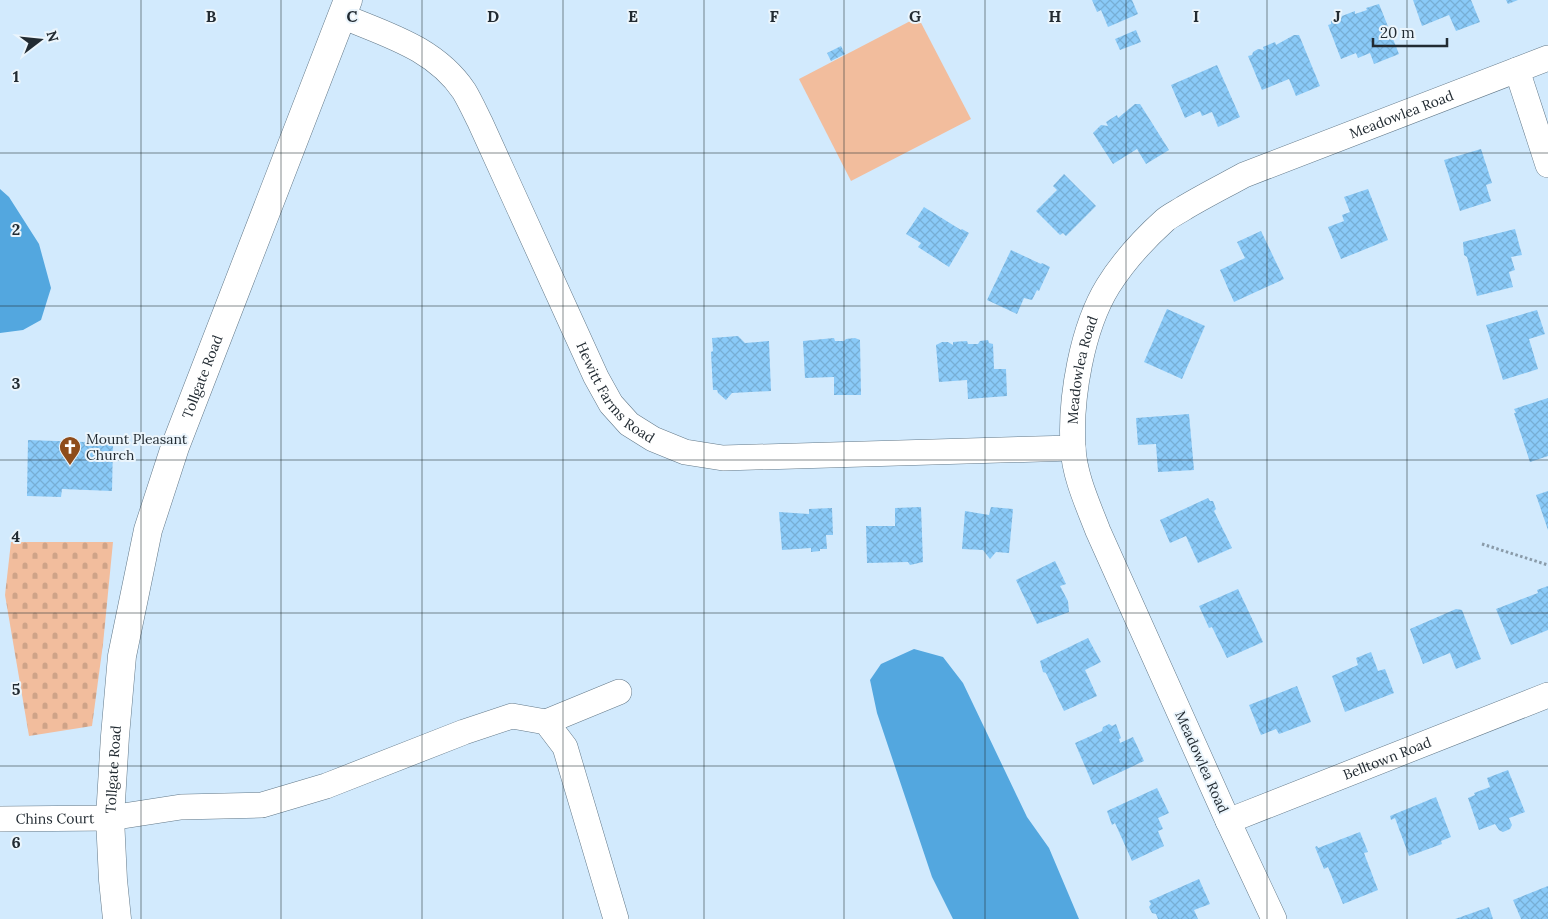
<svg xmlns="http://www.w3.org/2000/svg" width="1548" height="919" font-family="Lora,serif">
<defs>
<pattern id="cemetery-stones" width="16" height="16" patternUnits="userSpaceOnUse" patternTransform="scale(1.25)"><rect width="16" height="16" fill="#f2bd9d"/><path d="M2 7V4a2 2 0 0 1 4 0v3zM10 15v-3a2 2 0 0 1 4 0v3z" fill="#cfa388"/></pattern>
<pattern id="building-cross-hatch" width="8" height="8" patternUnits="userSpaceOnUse" patternTransform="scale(1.25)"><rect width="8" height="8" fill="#8acaf8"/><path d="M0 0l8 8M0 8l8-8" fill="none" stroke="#77aed5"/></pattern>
</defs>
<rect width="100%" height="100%" fill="#d2eafd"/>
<path fill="url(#cemetery-stones)" d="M11 542H113L103 644 92 726 29 736 5 595Z"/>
<path fill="#f2bd9d" d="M918 17 971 119 851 181 799 79Z"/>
<path fill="#53a7df" d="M0 189 9 197 39 244 51 288 41 320 23 330 0 333Z
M914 649 943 657 963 683 1027 817 1049 848 1079 919H953L932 877 877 713 870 680 881 664Z"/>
<path fill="url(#building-cross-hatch)" d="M1092 0H1132L1138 14 1108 27 1101 10 1097 12Z
M1413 0H1471L1480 22 1456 31 1449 15 1422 26Z
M1506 0H1518L1508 4Z
M1379 4 1399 54 1374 64 1370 53 1358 58 1356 53 1341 59 1328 25 1331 24V21L1338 18 1340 20 1342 16 1355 11V14L1367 10 1366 8Z
M1136 30 1141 42 1120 50 1115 39Z
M1294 35H1299L1320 86 1296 96 1289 79 1262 90 1248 56 1252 55 1253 52 1258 49 1264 50 1263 47 1275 42 1276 45Z
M841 46 845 54 831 61 827 53Z
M1217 65 1240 117 1218 127 1212 112 1202 116 1200 111 1185 118 1171 85Z
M1135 104H1140L1169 150 1146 164 1137 149 1113 164 1093 133 1101 125 1108 126 1106 122 1117 115 1118 118Z
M1481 149 1492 183 1486 185 1491 201 1460 211 1444 160Z
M1064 174 1096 206 1066 236 1063 233 1060 235 1036 211 1057 190 1053 186Z
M1368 189 1388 240 1341 259 1328 227 1344 221 1342 215 1350 212 1344 197Z
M924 207 961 230 962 229 969 233 949 267 918 247 921 243 906 234Z
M1515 229 1522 255 1511 257 1515 270 1509 272 1513 287 1477 296 1467 257 1464 255 1463 242Z
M1261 231 1284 279 1234 302 1220 270 1245 258 1237 242Z
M1011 250 1041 264 1042 263 1050 267 1039 291 1037 290 1032 300 1024 298 1017 314 987 300Z
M1167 309 1205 326 1182 379 1144 362Z
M1537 310 1545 334 1529 339 1538 369 1503 380 1486 325Z
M738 336 745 343 769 341 771 391 732 393 726 400 718 393 717 390H713L711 352 713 351 712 338Z
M834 338 835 341H844L846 339 855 338 860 340 861 395H834V377L805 378 803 341Z
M988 340 989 343 993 344 994 369H1006L1007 396 968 399 967 380 939 382 936 345 942 342H948L953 345V342L967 341 968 344H978L980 341Z
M1548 398V456L1530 462 1514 413H1516L1514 409Z
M1189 414 1194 470 1158 472 1156 444 1138 445 1136 418Z
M28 440 113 443 112 491 62 489 61 497 27 496Z
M1548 491V530L1536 495Z
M1208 498 1210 501H1213L1216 509 1214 511 1232 548 1198 563 1186 536 1170 543 1160 520Z
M921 507 923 562 910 565 908 562 867 563 866 526H895V508Z
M991 507 1013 509 1009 553 996 552 990 559 983 550 962 549 965 511 989 515Z
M832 508 833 535H826L827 549H820V551L811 552V548L782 550 779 512 809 514V509Z
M1055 561 1066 584 1060 586 1068 601 1069 612 1037 624 1016 580Z
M1548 586V630L1511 645 1496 609 1538 593 1537 590Z
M1238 589 1263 642 1227 658 1212 627 1209 628 1199 606Z
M1456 609 1462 610 1481 659 1456 669 1450 653 1423 664 1410 629Z
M1088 638 1101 662 1085 670 1097 696 1064 711 1046 673 1043 672 1040 661Z
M1371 652 1378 671 1385 669 1394 693 1345 712 1332 676 1358 665 1356 658Z
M1297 686 1311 722 1279 734 1276 729 1261 735 1249 705Z
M1109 724 1112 726 1116 724 1121 738 1119 739 1120 743 1133 737 1144 761 1093 785 1075 743 1102 731 1103 727Z
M1508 770 1525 812 1509 818 1512 825 1510 829 1503 832 1499 830 1495 824 1479 830 1468 798 1475 795 1474 793 1490 787 1487 778Z
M1157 788 1169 813 1158 818 1163 829 1158 831 1164 846 1132 861 1115 823 1112 825 1107 811Z
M1436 797 1451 837 1441 841 1442 844 1409 856 1395 818 1391 820 1390 816Z
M1360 832 1368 852 1364 853 1378 890 1343 904 1328 867 1324 869 1315 847 1317 846 1318 848Z
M1199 879 1210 904 1194 910 1198 919H1158L1156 914 1152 913 1149 907 1151 904 1149 901Z
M1548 886V919H1521L1513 900Z
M1489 907 1493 919H1455Z"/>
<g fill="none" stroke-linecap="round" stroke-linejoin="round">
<g stroke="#637989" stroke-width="26">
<g id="street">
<path id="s1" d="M342 16C387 35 435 48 464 91 470 101 475 112 480 122L596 377 611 404 629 424 653 439 685 452 723 458 1073 448"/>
<path d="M1517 70 1548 165"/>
<path d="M546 722 619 692"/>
<path id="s2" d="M0 819 110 818 181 807 262 805 326 786 464 732 512 716 546 722 565 747 616 919"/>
<path id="s3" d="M1228 821 1548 695"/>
<path id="s4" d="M1274 919 1228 821 1098 531C1088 505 1074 475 1073 447 1070 398 1082 328 1108 286 1123 262 1144 239 1165 220 1171 215 1178 212 1184 208 1204 196 1224 186 1244 175L1548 58"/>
</g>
</g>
<g stroke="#637989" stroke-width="29">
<g id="secondary">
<path id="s5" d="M117 919 113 880 110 818 115 736 122 656 148 530 175 447 348 0"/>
</g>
</g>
<path stroke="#8a9ba9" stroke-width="3" stroke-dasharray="2.5 2.5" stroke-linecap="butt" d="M1482 544 1548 565"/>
<use href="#street" stroke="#fff" stroke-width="25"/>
<use href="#secondary" stroke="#fff" stroke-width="28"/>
</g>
<path fill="none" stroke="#222b32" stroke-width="1" stroke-opacity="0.55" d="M141 0V919M281 0V919M422 0V919M563 0V919M704 0V919M844 0V919M985 0V919M1126 0V919M1267 0V919M1407 0V919M0 153H1548M0 306H1548M0 460H1548M0 613H1548M0 766H1548"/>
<defs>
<g id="church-pin" transform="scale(1.125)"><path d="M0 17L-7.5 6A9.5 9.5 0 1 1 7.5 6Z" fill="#8e4c1b" stroke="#ebf5fc"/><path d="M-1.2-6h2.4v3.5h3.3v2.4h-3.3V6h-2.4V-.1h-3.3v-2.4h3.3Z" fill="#fff"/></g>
</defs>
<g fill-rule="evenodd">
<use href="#church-pin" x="70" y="447"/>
</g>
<g text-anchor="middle" stroke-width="4" stroke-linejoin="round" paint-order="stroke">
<g font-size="14" fill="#222b32" stroke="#ebf5fc">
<text dy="5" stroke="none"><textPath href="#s4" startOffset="1028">Meadowlea Road</textPath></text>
<text dy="5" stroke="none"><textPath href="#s4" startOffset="592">Meadowlea Road</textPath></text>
<text dy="5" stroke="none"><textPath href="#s5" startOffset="555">Tollgate Road</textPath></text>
<text dy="5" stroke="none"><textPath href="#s1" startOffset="485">Hewitt Farms Road</textPath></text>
<text dy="5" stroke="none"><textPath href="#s3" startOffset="171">Belltown Road</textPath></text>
<text transform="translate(1202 762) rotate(66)" y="5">Meadowlea Road</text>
<text dy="5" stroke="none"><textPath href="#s5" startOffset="150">Tollgate Road</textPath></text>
<text dy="5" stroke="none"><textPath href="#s2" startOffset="55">Chins Court</textPath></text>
</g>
<g font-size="14" fill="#222b32" stroke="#ebf5fc" text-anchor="start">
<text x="86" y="444">Mount Pleasant<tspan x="86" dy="16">Church</tspan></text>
</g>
</g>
<g font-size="16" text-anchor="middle" font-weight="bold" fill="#222b32" stroke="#ebf5fc" stroke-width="4" stroke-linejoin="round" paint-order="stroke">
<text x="211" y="22">B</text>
<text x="352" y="22">C</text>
<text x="493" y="22">D</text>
<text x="633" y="22">E</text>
<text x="774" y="22">F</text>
<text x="915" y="22">G</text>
<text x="1055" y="22">H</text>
<text x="1196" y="22">I</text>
<text x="1337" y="22">J</text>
<text x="16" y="82">1</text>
<text x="16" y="235">2</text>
<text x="16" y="389">3</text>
<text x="16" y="542">4</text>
<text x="16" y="695">5</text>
<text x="16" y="848">6</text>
</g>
<g transform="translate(40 40) rotate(74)" stroke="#ebf5fc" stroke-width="4" paint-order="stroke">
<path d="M0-4L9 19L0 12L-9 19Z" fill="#222b32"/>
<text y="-8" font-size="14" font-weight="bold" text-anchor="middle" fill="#222b32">N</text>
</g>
<path d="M1373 38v8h74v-8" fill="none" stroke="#222b32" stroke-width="2.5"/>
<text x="1380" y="38" font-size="15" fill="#222b32" stroke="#ebf5fc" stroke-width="4" paint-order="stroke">20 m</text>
</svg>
